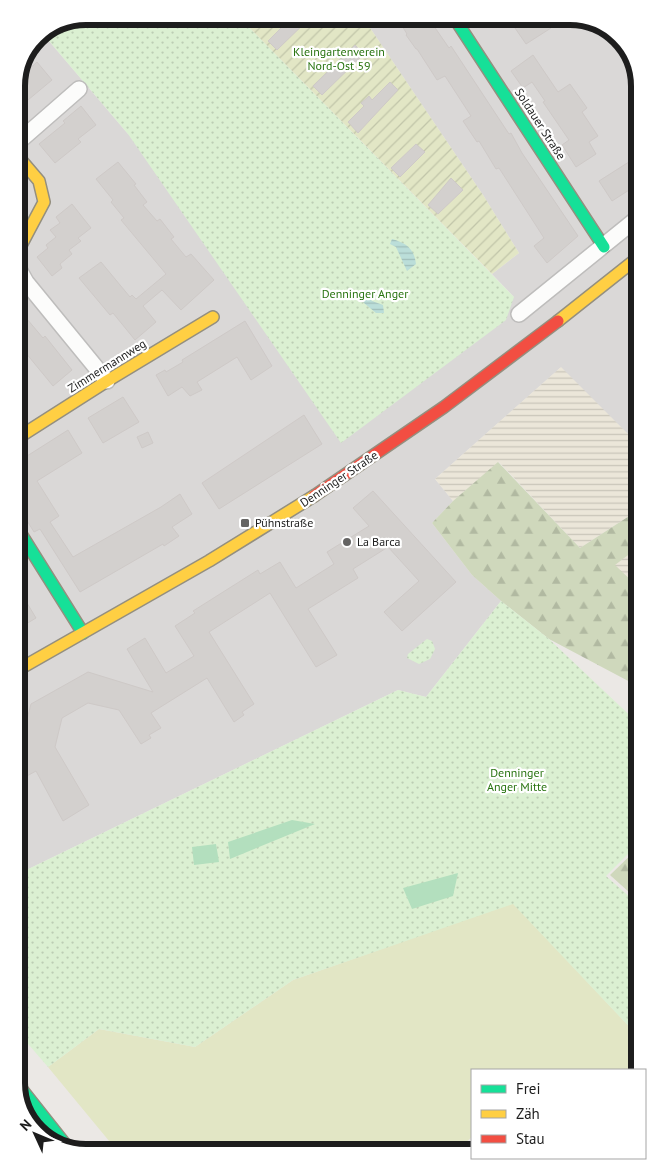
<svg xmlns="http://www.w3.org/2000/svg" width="656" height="1169" font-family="'PT Sans',sans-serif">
<defs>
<pattern id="farmland-rules" width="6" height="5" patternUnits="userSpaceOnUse" patternTransform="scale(1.25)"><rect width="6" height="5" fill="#ebe6d9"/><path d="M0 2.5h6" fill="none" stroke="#c9c5ba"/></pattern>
<pattern id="forest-firs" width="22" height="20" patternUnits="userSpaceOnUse" patternTransform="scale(1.25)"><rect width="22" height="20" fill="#cfd8bc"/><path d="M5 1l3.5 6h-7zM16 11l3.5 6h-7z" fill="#b1b9a1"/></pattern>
<pattern id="park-dots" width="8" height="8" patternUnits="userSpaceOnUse" patternTransform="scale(1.25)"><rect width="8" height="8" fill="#dbf0d2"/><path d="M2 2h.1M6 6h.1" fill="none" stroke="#bccdb4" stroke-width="1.8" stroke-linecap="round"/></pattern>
<pattern id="garden-furrows" width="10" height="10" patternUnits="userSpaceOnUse" patternTransform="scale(1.25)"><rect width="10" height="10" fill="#e2e6c5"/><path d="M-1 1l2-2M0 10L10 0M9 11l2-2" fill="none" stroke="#c1c5a9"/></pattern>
<pattern id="water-rules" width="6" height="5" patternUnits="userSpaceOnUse" patternTransform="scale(1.25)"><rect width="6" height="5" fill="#bbded9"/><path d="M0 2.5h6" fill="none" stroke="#a0beba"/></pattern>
</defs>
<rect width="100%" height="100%" fill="#ebe8e5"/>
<path fill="#dad8d7" d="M362 16H575L609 28 633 55 640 86V446L560 368 435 479 453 501 432 523 472 575 501 601 426 697 398 690 16 875V81L37 36 43 34 128 134 514 297 492 274 519 253 483 195Z"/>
<path fill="url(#farmland-rules)" d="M561 367 640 446V509L580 548 499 462 453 501 435 479Z
M640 546V589L614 565Z"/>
<path fill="#e2e6c5" d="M513 903 640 1038V1069L638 1070H472V1137L464 1144 461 1153H119L48 1067 99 1029 195 1047 293 980Z"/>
<path fill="url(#forest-firs)" d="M498 462 580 548 640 509V546L615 565 640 589V685L632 683 549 639 501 601 472 575 432 523 453 501Z
M640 846V902L610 875Z"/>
<path fill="url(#park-dots)" d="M86 16H238L514 297 506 320 341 443 128 134 43 34Z
M501 601 549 639 640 725V842L606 876 640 906V1038L513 904 293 980 195 1047 99 1029 48 1067 16 1030V875L398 690 426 697Z
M427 639 432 641 435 649 430 659 419 664 407 658 408 654Z"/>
<path fill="url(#garden-furrows)" d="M238 16H362L483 195 519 253 492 274Z"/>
<path fill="#b3dfbe" d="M292 820 315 824 230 859 228 842Z
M216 844 219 862 194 865 192 847Z
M458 873 453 896 412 909 403 888Z"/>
<path fill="url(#water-rules)" d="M392 239C406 243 414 248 416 264L407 271 396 247 390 244Z
M365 293 372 301 383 305 384 313H376L364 303 360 296Z"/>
<path fill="#d3d0ce" stroke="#cec9c7" d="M293 16H312L277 50 268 41Z
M396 16H427L449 48 451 46 509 134 511 133 522 153 578 236 547 263 534 246 544 238 499 168 496 169 479 141 477 142 463 121 471 116 445 76 437 80 417 49H416L406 35 407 34Z
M533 16H543L551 28 526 44 515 28Z
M355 45 364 54 322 95 313 86Z
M533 55 558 92 570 84 587 108 582 112 598 136 589 142 596 154 576 167 562 145 569 140 543 102 545 101 532 82 523 88 511 71Z
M37 62 52 80 16 110V81Z
M390 82 398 90 358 133 348 122 364 106 361 103 369 96 372 100Z
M81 106 96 125 78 139 81 142 55 163 39 144 65 123 63 121Z
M416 144 425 152 400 177 391 168Z
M632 160 640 172V183L612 201 599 181Z
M118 162 136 184 134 185 147 202 143 205 157 221 160 219 174 237 171 239 186 257 191 254 214 280 181 310 162 290 143 306 156 322 135 340 113 313 110 315 79 278 101 262 130 297 132 295 136 299 166 274 121 220 124 218 111 202 113 200 96 179Z
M451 178 463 190 438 214 428 205Z
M72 204 91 228 78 238 81 241 69 250 72 254 60 264 62 268 52 276 37 257 48 248 46 245 56 237 50 230 60 223 56 217Z
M16 306 43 338 45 336 72 370 53 386 25 352 22 355 16 348Z
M245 321 272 366 251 380 237 357 197 382 202 390 190 396 182 387 168 396 156 375 165 370 166 372 183 362 182 360Z
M123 397 139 422 103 443 88 418Z
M304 415 322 444 219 509 202 483Z
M68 430 82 453 37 481 59 516 50 522 73 557 161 507 180 494 192 514 172 527 179 536 164 546 163 544 80 592 40 529 34 532 16 503V463Z
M148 432 153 443 142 448 137 437Z
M373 491 456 582 402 631 384 612 419 581 388 547 353 569 358 578 308 609 337 655 316 667 270 593 209 632 254 704 242 712 244 715 234 722 207 678 151 713 161 728 149 735 151 738 141 744 119 710 88 703 62 718 55 747 89 805 63 821 36 771 16 782V747L20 746 31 704 88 672 153 692 127 649 145 638 166 673 194 656 175 626 195 613 193 611 258 570 260 574 280 562 296 588 334 564 327 552 369 526 353 508Z
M24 598 36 618 16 630V603Z"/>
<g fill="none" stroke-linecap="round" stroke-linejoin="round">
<g stroke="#bebdbc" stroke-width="18">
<path id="street" d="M16 144 79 89
M16 264 26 282 107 381
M519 314 640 216"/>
</g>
<g stroke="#948f7f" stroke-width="14">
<path id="fast" d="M453 16 604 247
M16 526 83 633
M16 1082 69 1149"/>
</g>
<g stroke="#948f7f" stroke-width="14">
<path id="slow" d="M16 154 39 181 44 202 18 251 16 260
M558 321 640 256
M16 439 107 381 213 317
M16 671 209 561 314 496"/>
</g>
<g stroke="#948f7f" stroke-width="14">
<path id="jam" d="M314 496 444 407 558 321"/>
</g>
<use href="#street" stroke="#fcfcfb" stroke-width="15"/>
<use href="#fast" stroke="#16e098" stroke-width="11"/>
<use href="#slow" stroke="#ffcf43" stroke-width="11"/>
<use href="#jam" stroke="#f24e42" stroke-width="11"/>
</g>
<g fill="#656463" stroke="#fff" stroke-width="2">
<rect x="240" y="518" width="10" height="10" rx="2.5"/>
<circle cx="347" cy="542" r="5"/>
</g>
<g text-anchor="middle" stroke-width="4.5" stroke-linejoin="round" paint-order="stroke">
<g font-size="12" fill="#297411" stroke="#fff">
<text x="339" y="56">Kleingartenverein<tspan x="339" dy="14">Nord-Ost 59</tspan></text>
<text x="365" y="298">Denninger Anger</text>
<text x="517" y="777">Denninger<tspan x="517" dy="14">Anger Mitte</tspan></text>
</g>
<g font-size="12" fill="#1d1d1d" stroke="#fff">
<text transform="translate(540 124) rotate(57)" y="4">Soldauer Straße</text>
<text transform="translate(107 366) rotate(-32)" y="4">Zimmermannweg</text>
<text transform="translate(339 479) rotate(-34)" y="4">Denninger Straße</text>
</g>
<g font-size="12" fill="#1d1d1d" stroke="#fff" text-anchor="start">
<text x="255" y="527">Pühnstraße</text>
<text x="357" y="546">La Barca</text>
</g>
</g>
<path d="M0 0H656V1169H0ZM86 25H570A61 61 0 0 1 631 86V1083A61 61 0 0 1 570 1144H86A61 61 0 0 1 25 1083V86A61 61 0 0 1 86 25Z" fill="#fff" fill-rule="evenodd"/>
<path fill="none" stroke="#1d1d1d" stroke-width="6" d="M86 25H570A61 61 0 0 1 631 86V1083A61 61 0 0 1 570 1144H86A61 61 0 0 1 25 1083V86A61 61 0 0 1 86 25Z"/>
<rect x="471" y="1069" width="175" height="90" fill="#ffffff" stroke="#a5a5a5"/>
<rect x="481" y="1085" width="25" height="8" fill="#16e098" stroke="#a5a5a5"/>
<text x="516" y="1094" font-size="15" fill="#1d1d1d">Frei</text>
<rect x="481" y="1110" width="25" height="8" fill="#ffcf43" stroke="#a5a5a5"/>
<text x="516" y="1119" font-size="15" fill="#1d1d1d">Zäh</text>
<rect x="481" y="1135" width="25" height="8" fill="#f24e42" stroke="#a5a5a5"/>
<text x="516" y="1144" font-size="15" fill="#1d1d1d">Stau</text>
<g transform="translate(35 1134) rotate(314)" stroke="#ffffff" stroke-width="4" paint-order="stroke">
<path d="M0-4L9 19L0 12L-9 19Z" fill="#1d1d1d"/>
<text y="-8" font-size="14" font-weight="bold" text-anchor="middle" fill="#1d1d1d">N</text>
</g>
</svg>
